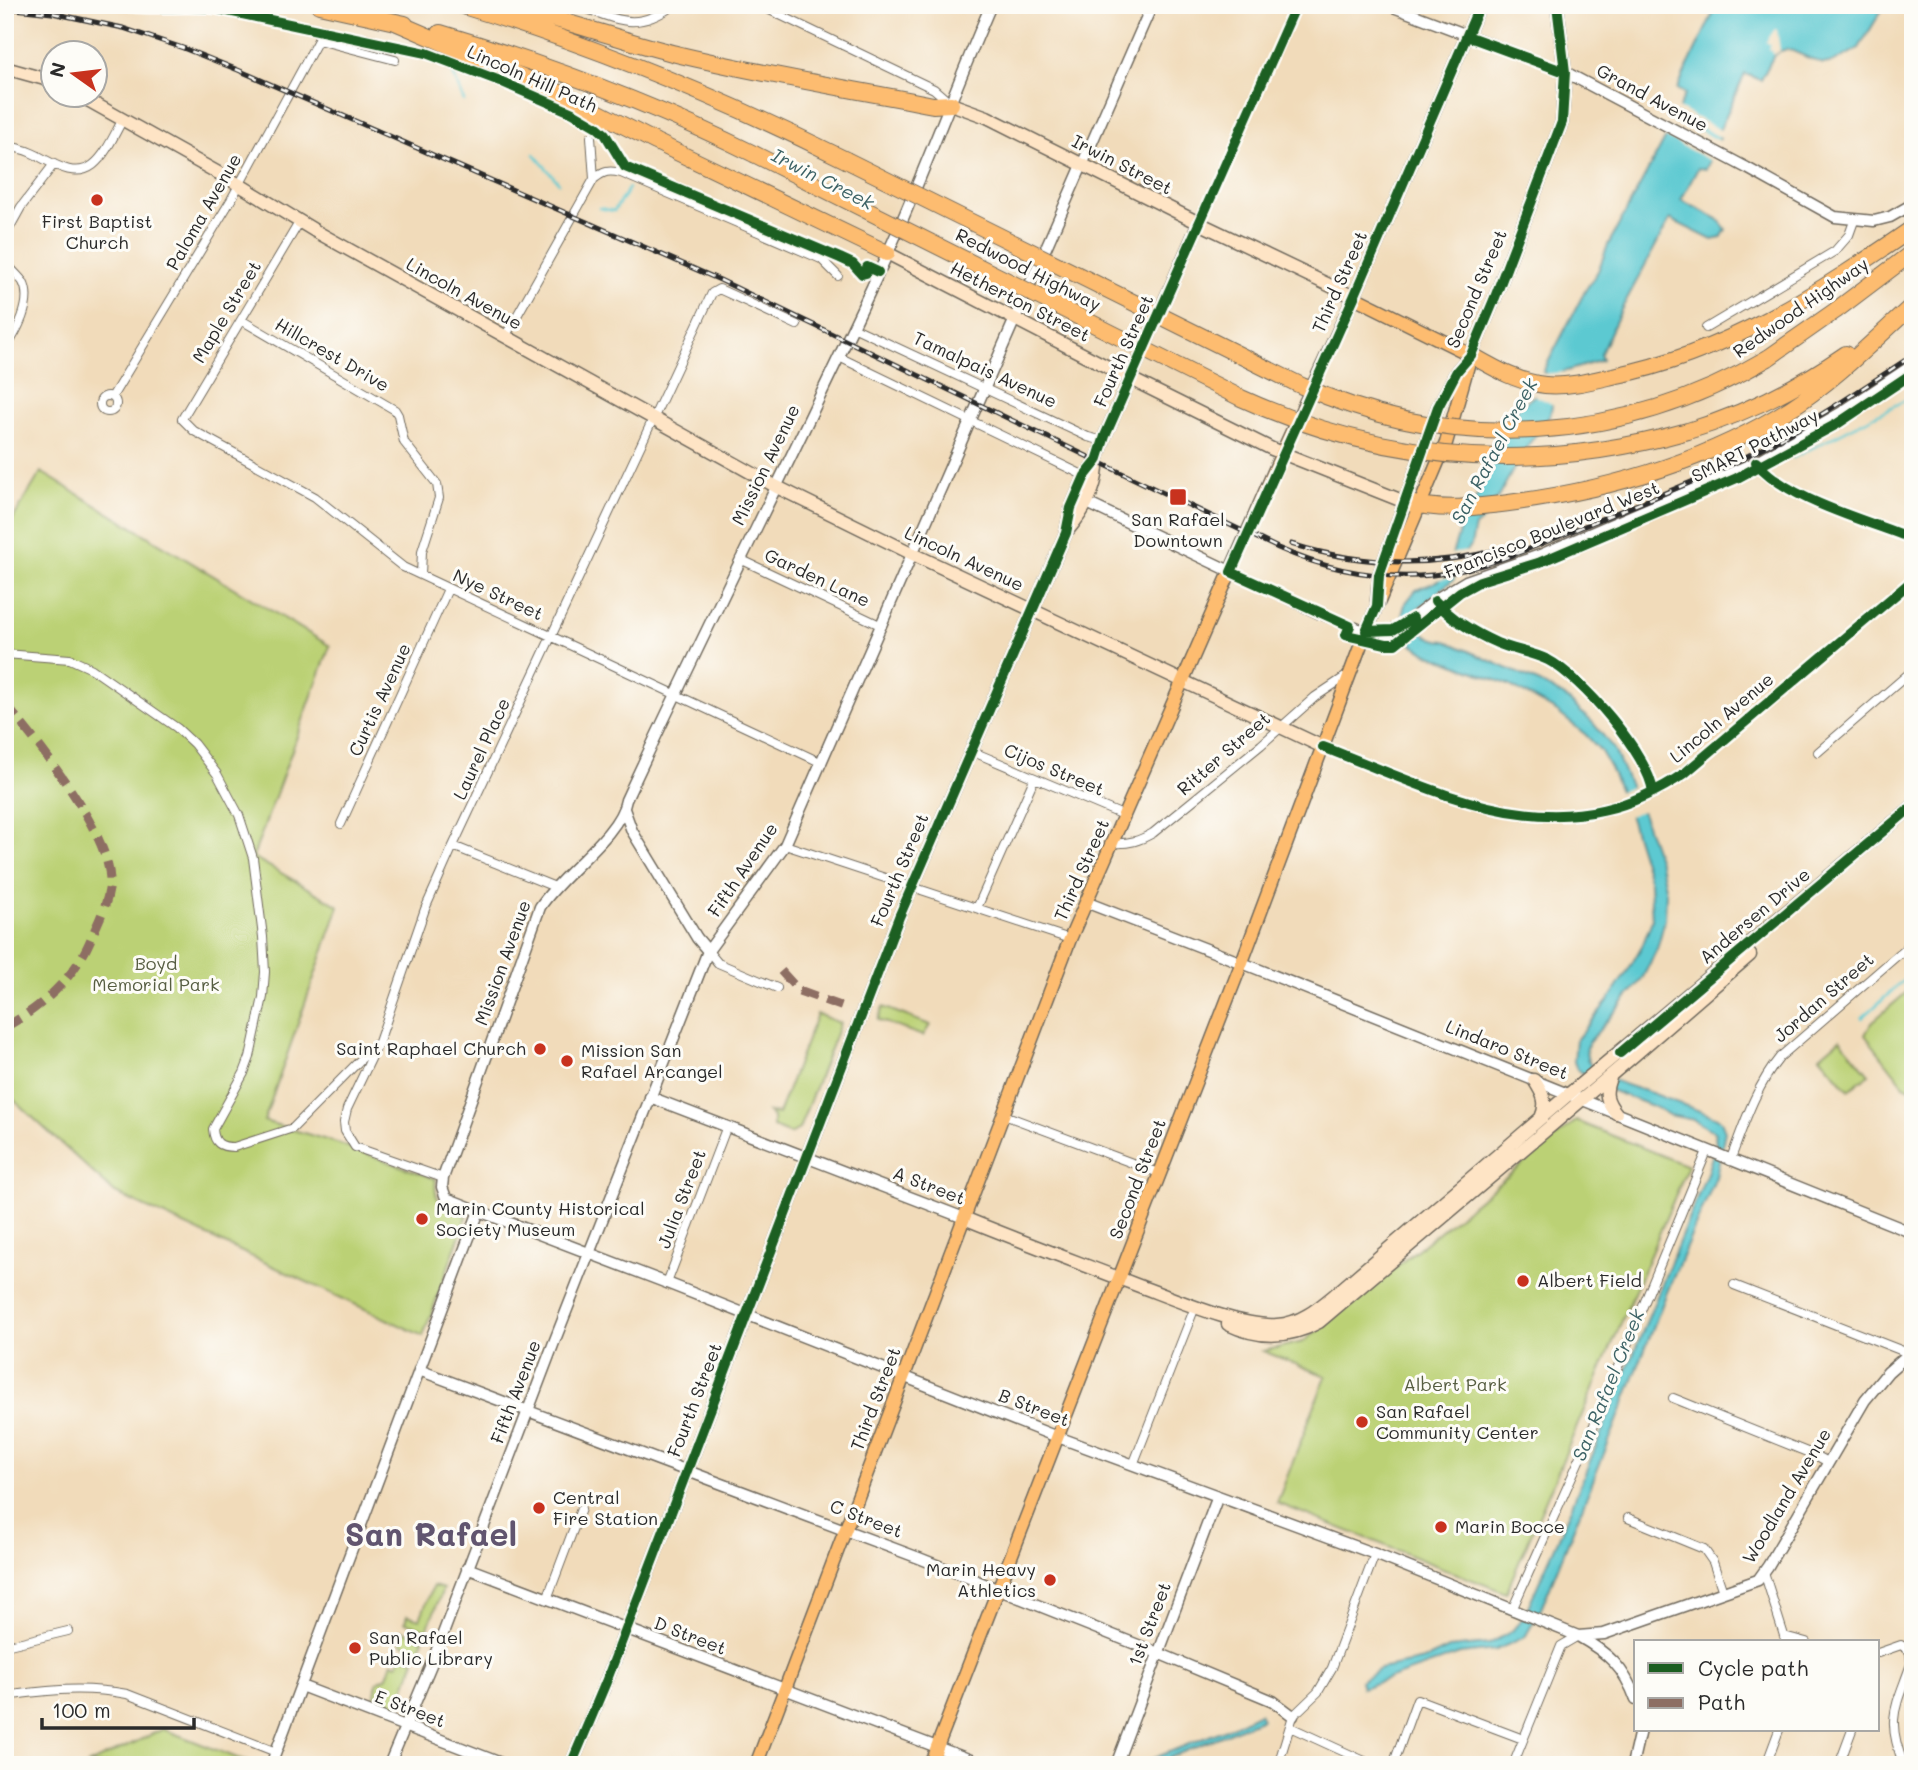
<svg xmlns="http://www.w3.org/2000/svg" width="1918" height="1770" font-family="Mali,sans-serif">
<rect width="100%" height="100%" fill="#fdfcf7"/>
<filter id="ink" filterUnits="userSpaceOnUse"><feTurbulence type="fractalNoise" baseFrequency=".0143" numOctaves="2"/><feDisplacementMap in="SourceGraphic" scale="14" xChannelSelector="R" yChannelSelector="G"/><feConvolveMatrix kernelMatrix="1 2 1 2 8 2 1 2 1" color-interpolation-filters="sRGB"/></filter>
<filter id="wash" filterUnits="userSpaceOnUse"><feTurbulence type="fractalNoise" baseFrequency=".00686" numOctaves="4" result="noise"/><feDisplacementMap in="SourceGraphic" scale="28" xChannelSelector="R" yChannelSelector="G"/><feGaussianBlur stdDeviation="1.57" result="paint"/><feColorMatrix in="noise" values="0 0 0 0 0 0 0 0 0 0 0 0 0 0 0 0 0 1.4 0 .05"/><feComposite in="paint" operator="in"/></filter>
<g filter="url(#wash)">
<rect width="100%" height="100%" fill="#f1dbba"/>
<path fill="#bbd175" stroke="#737e50" stroke-width="2" d="M41 472 330 646 253 857 339 906 264 1121 340 1144 436 1179C432 1205 447 1208 467 1216L423 1336 115 1193 5 1092V532Z
M1913 987V1082L1910 1088 1904 1085 1865 1035 1872 1022Z
M883 1007 930 1025 923 1036 878 1020Z
M817 1014 840 1023 799 1129 790 1134 773 1127V1117L768 1112 778 1114Z
M1840 1039 1869 1074 1849 1090 1820 1056Z
M1576 1121 1688 1166 1506 1593 1277 1503 1326 1376 1263 1351 1303 1342Z
M433 1586 443 1589 427 1630 405 1622 407 1615 420 1619Z
M401 1630 423 1639 419 1651 401 1643 397 1635Z
M401 1655 415 1660 397 1708 374 1700 377 1682 387 1677 392 1662 398 1664Z
M163 1729 255 1765H87Z"/>
<path fill="#5cc9d1" stroke="#447a7e" stroke-width="2" d="M1717 5H1885L1859 48 1834 62 1823 64 1788 49 1780 51 1773 57 1761 80 1745 74 1718 133 1720 138 1706 169 1698 168 1681 200 1718 219 1726 229 1721 238 1712 240 1670 219 1621 310 1600 355 1602 360 1563 372 1557 382 1550 415 1523 452 1497 499 1482 521 1475 526 1471 546 1465 552 1454 579 1416 610C1416 630 1426 640 1446 641L1540 683 1565 697 1593 723 1614 749 1642 813 1660 864 1666 892 1665 919 1657 949 1641 981 1590 1041C1570 1076 1637 1087 1657 1095 1677 1103 1696 1109 1715 1117L1721 1121 1725 1131 1716 1177 1667 1292 1616 1424 1541 1609 1525 1637 1496 1650 1460 1654 1362 1688 1360 1681 1380 1669 1424 1660 1449 1648 1489 1644 1512 1631 1523 1618 1557 1542 1707 1173 1716 1144 1715 1133 1711 1130 1694 1120 1669 1115 1653 1106 1604 1088 1577 1069 1574 1062 1576 1040 1608 1001 1630 967 1643 944 1652 920 1650 882 1627 808 1610 767 1600 750 1586 735 1556 711 1509 685 1428 654 1411 643 1402 616 1405 604 1416 590 1438 581 1447 570 1464 517 1479 493 1485 471 1502 435 1519 407 1535 395 1545 373 1543 372 1585 291 1598 271 1608 245 1666 137 1685 94 1677 89Z
M1259 1713 1262 1719 1152 1765H1137L1234 1726Z"/>
<path fill="#f1dbba" d="M1775 29 1777 30 1780 51 1774 55 1769 48 1771 45 1766 42Z
M1676 107 1722 131 1723 139 1673 112Z
M1672 116 1722 142 1713 162 1663 136Z
M1567 372 1554 405 1534 395 1543 374Z
M1471 551 1459 576 1434 580 1444 567 1454 565 1444 566 1449 554Z
M1419 609 1422 628 1406 641 1399 618Z
M1634 786 1644 810 1626 817 1616 793Z"/>
<g fill="none" stroke-linecap="round" stroke-linejoin="round">
<path stroke="#5cc9d1" stroke-width="2.5" d="M450 66 464 101
M534 154 559 183
M599 208 614 211 629 188
M1793 458 1913 396
M1862 1018 1913 972"/>
</g>
</g>
<g filter="url(#ink)">
<g fill="none" stroke-linecap="round" stroke-linejoin="round">
<g stroke="#70695d" stroke-width="10">
<path id="minor" d="M576 5C617 19 635 33 674 5
M759 5 934 89 949 102
M5 146C14 147 23 149 32 153 50 161 73 180 93 165 106 155 115 133 123 119
M594 179C604 171 609 170 621 173L821 259 838 276
M300 221 182 419 194 431 315 497 403 567 822 763
M5 236 21 207 54 164
M5 261C10 269 18 275 23 282 34 302 16 333 5 349
M241 320 395 410 398 415 404 442 437 484 439 498 422 551 421 575
M853 327 1088 437 1104 441
M1706 328 1835 251 1849 235 1854 221
M505 337 594 179 591 137
M839 357 1085 476
M100 404a8 8 0 1 1 16 0a8 8 0 1 1-16 0Z
M112 397 231 200 318 40 395 60
M740 559 882 626
M5 654 70 659 92 669 177 728 194 744 217 774 239 815 253 858 263 937 265 972 263 997 250 1057 244 1073 213 1129C214 1143 220 1147 234 1147L293 1128 375 1045
M971 751 1125 816
M1818 752 1913 670
M341 824 448 589
M1113 843C1129 844 1139 841 1153 833L1261 745 1315 697 1348 675
M785 845 1070 939
M453 846 555 887
M977 908 1034 779
M708 951 718 963 777 988
M1004 1115 1159 1173
M1730 1161C1744 1124 1755 1088 1780 1057L1913 942
M443 1178 355 1147 345 1131 344 1122 347 1109 379 1042 425 909 453 846 712 293 719 289 797 325
M667 1283 727 1126
M1734 1285 1908 1353
M1673 1398 1817 1456 1828 1462
M1133 1465 1195 1307
M1628 1518 1704 1549 1713 1562 1723 1592
M1764 1572 1786 1642
M547 1599 581 1509
M1512 1610 1582 1454 1707 1151
M1784 1636 1806 1642
M5 1646 68 1631
M1878 1653 1901 1645 1910 1651 1911 1664C1896 1707 1885 1719 1904 1765
M5 1696C49 1690 83 1686 127 1694L276 1752
M1290 1727 1373 1765
M1278 1765 1293 1716 1318 1692 1332 1668 1375 1554
M1393 1765 1417 1699 1523 1739
M1513 1765 1561 1646 1578 1636
M1766 1765 1779 1730
M1839 1765 1852 1730"/>
</g>
<g stroke="#70695d" stroke-width="13">
<path id="tertiary" d="M1388 5 1565 72 1747 168 1835 217 1874 221 1890 217 1913 204
M1199 223 1296 5
M1756 462C1787 500 1866 520 1913 539
M1087 503 1318 613 1361 630 1387 631 1404 625 1441 596 1466 581 1540 555 1756 462 1842 412 1913 365
M1323 747C1448 795 1559 859 1685 773L1913 580
M624 809 632 831 697 938 708 951
M1088 903 1255 968 1913 1233
M650 1097 964 1218
M479 1211 667 1283 1047 1433 1375 1554 1578 1636C1608 1653 1624 1667 1636 1700
M419 1370 919 1558 1158 1653 1273 1701 1293 1716
M358 1533 479 1211 446 1198 442 1187 443 1178 540 907C561 874 620 835 626 800 711 617 802 438 887 255 924 173 955 88 991 5
M467 1568 984 1765
M1578 1636 1604 1634 1758 1580 1768 1566 1865 1400 1888 1372 1913 1350
M301 1686 506 1765
M271 1765 353 1546
M389 1765 433 1660 553 1345 708 951 785 845 1152 5
M1116 1765 1218 1496
M1632 1765 1640 1730"/>
</g>
<g stroke="#70695d" stroke-width="15">
<path id="secondary" d="M5 68 52 81
M77 94 238 184 317 232 777 487 913 554 1323 747
M951 104 987 117 1199 223 1354 297 1480 5
M887 253 1131 379 1272 449 1405 502
M1471 355 1494 300 1562 122 1565 72 1557 5
M1068 530C1084 511 1098 487 1097 461
M1610 1078C1604 1093 1606 1101 1616 1113
M1534 1080C1543 1094 1548 1102 1541 1118
M964 1218C1020 1241 1077 1262 1134 1284 1170 1297 1240 1328 1277 1325 1301 1324 1320 1307 1337 1293L1569 1094 1913 806
M1228 1324C1259 1339 1290 1338 1319 1322L1631 1058 1750 955
M571 1765 606 1682 899 917 1066 533 1071 508 1085 476 1097 461 1105 436 1199 223"/>
</g>
<g stroke="#70695d" stroke-width="15">
<path id="primary" d="M1377 601 1379 575 1438 407 1457 371 1470 356
M756 1765 1070 939 1282 453 1354 297 1471 355
M930 1765 1242 962 1363 639 1446 443 1471 355"/>
</g>
<g stroke="#70695d" stroke-width="18">
<path id="motorway" d="M319 5 405 24
M460 5C594 45 721 98 846 160
M493 5C554 15 612 38 672 53 758 74 846 88 933 105L951 104
M395 22 558 92 656 142 887 253
M440 33C548 65 653 104 754 154
M1471 355C1494 368 1517 382 1545 385 1568 387 1591 381 1613 376 1726 354 1820 292 1913 228
M1768 358 1835 311 1913 252
M1688 431C1745 414 1797 388 1846 354
M1405 502C1442 512 1478 507 1516 502 1611 489 1709 460 1791 408 1836 379 1874 340 1913 305"/>
</g>
<use href="#minor" stroke="#fff" stroke-width="8"/>
<use href="#tertiary" stroke="#fff" stroke-width="10"/>
<use href="#secondary" stroke="#fee4c5" stroke-width="12"/>
<use href="#primary" stroke="#fdbc6f" stroke-width="12"/>
<use href="#motorway" stroke="#fdbc6f" stroke-width="16"/>
<g stroke="#2b2b2b" stroke-width="5">
<path id="rail" d="M5 8 52 13 123 28 183 48 238 70 720 280 1278 548C1327 570 1379 580 1433 575 1488 569 1538 545 1589 524 1646 500 1705 479 1759 450 1813 422 1863 388 1913 355
M1291 544C1361 566 1433 568 1504 548"/>
</g>
<use href="#rail" stroke="#fdfcf7" stroke-width="2.5" stroke-dasharray="8" stroke-linecap="butt"/>
<g stroke="#70695d" stroke-width="18" stroke-linecap="butt">
<path id="motorway-bridge" d="M754 154 1241 398C1386 464 1535 474 1688 431
M846 160 1302 386C1455 455 1624 443 1768 358"/>
</g>
<use href="#motorway-bridge" stroke="#fdbc6f" stroke-width="16"/>
<path stroke="#8d6e63" stroke-width="9" stroke-dasharray="18 9" stroke-linecap="butt" d="M5 704C37 741 110 833 110 881 109 902 98 922 90 941 74 978 41 1008 5 1027
M781 971 799 991 849 1009"/>
<g stroke="#fdfcf7" stroke-width="15">
<path id="cycleway" d="M119 5C151 10 182 5 214 8L426 53 500 81 573 113 597 127 605 134 625 167 840 258 853 264 862 274 866 273 867 267 878 272
M1480 5 1354 297 1231 572 1350 626 1346 635 1386 644H1395L1460 592 1480 581 1538 563 1737 478 1837 424 1913 373
M1467 36 1565 72
M1756 462C1787 500 1866 520 1913 539
M1435 601C1452 619 1474 633 1497 643 1513 650 1532 652 1548 660 1581 677 1649 755 1653 792
M1413 618 1393 630 1366 631 1377 606 1379 575 1438 407 1457 371 1471 355 1494 300 1562 122 1565 72 1557 5
M1323 747C1448 795 1559 859 1685 773L1913 580
M1620 1053 1913 806
M571 1765 606 1682 899 917 1066 533 1071 508 1085 476 1097 461 1105 436 1296 5"/>
</g>
<use href="#cycleway" stroke="#1b5e20" stroke-width="10"/>
</g>
</g>
<g fill="#c8321e" stroke="#fdfcf7" stroke-width="2.5">
<circle cx="97" cy="200" r="7"/>
<rect x="1169" y="488" width="18" height="18" rx="3.5"/>
<circle cx="540" cy="1049" r="7"/>
<circle cx="567" cy="1061" r="7"/>
<circle cx="422" cy="1219" r="7"/>
<circle cx="1523" cy="1281" r="7"/>
<circle cx="1362" cy="1422" r="7"/>
<circle cx="539" cy="1508" r="7"/>
<circle cx="1441" cy="1527" r="7"/>
<circle cx="1050" cy="1580" r="7"/>
<circle cx="355" cy="1648" r="7"/>
</g>
<g text-anchor="middle" stroke-width="6" stroke-linejoin="round" paint-order="stroke">
<g font-size="18" fill="#2b2b2b" stroke="#fdfcf7">
<text transform="translate(532 79) rotate(24)" y="6">Lincoln Hill Path</text>
<text transform="translate(1652 98) rotate(28)" y="6">Grand Avenue</text>
<text transform="translate(1122 165) rotate(27)" y="6">Irwin Street</text>
<text transform="translate(204 212) rotate(-60)" y="6">Paloma Avenue</text>
<text transform="translate(1028 270) rotate(27)" y="6">Redwood Highway</text>
<text transform="translate(1340 282) rotate(-66)" y="6">Third Street</text>
<text transform="translate(1477 289) rotate(-67)" y="6">Second Street</text>
<text transform="translate(464 294) rotate(29)" y="6">Lincoln Avenue</text>
<text transform="translate(1020 302) rotate(27)" y="6">Hetherton Street</text>
<text transform="translate(1801 308) rotate(-35)" y="6">Redwood Highway</text>
<text transform="translate(227 312) rotate(-59)" y="6">Maple Street</text>
<text transform="translate(1124 351) rotate(-66)" y="6">Fourth Street</text>
<text transform="translate(332 355) rotate(30)" y="6">Hillcrest Drive</text>
<text transform="translate(985 370) rotate(25)" y="6">Tamalpais Avenue</text>
<text transform="translate(1755 446) rotate(-27)" y="6">SMART Pathway</text>
<text transform="translate(766 465) rotate(-64)" y="6">Mission Avenue</text>
<text transform="translate(1552 530) rotate(-22)" y="6">Francisco Boulevard West</text>
<text transform="translate(964 559) rotate(25)" y="6">Lincoln Avenue</text>
<text transform="translate(817 578) rotate(25)" y="6">Garden Lane</text>
<text transform="translate(498 595) rotate(25)" y="6">Nye Street</text>
<text transform="translate(380 700) rotate(-65)" y="6">Curtis Avenue</text>
<text transform="translate(1722 718) rotate(-40)" y="6">Lincoln Avenue</text>
<text transform="translate(482 749) rotate(-65)" y="6">Laurel Place</text>
<text transform="translate(1224 754) rotate(-41)" y="6">Ritter Street</text>
<text transform="translate(1054 770) rotate(23)" y="6">Cijos Street</text>
<text transform="translate(743 870) rotate(-56)" y="6">Fifth Avenue</text>
<text transform="translate(900 870) rotate(-67)" y="6">Fourth Street</text>
<text transform="translate(1082 870) rotate(-66)" y="6">Third Street</text>
<text transform="translate(1755 916) rotate(-40)" y="6">Andersen Drive</text>
<text transform="translate(503 963) rotate(-70)" y="6">Mission Avenue</text>
<text transform="translate(1824 998) rotate(-41)" y="6">Jordan Street</text>
<text transform="translate(1507 1050) rotate(22)" y="6">Lindaro Street</text>
<text transform="translate(1138 1179) rotate(-69)" y="6">Second Street</text>
<text transform="translate(929 1186) rotate(21)" y="6">A Street</text>
<text transform="translate(682 1199) rotate(-69)" y="6">Julia Street</text>
<text transform="translate(516 1392) rotate(-69)" y="6">Fifth Avenue</text>
<text transform="translate(876 1399) rotate(-69)" y="6">Third Street</text>
<text transform="translate(695 1400) rotate(-69)" y="6">Fourth Street</text>
<text transform="translate(1034 1408) rotate(21)" y="6">B Street</text>
<text transform="translate(1787 1496) rotate(-59)" y="6">Woodland Avenue</text>
<text transform="translate(866 1519) rotate(21)" y="6">C Street</text>
<text transform="translate(1150 1624) rotate(-69)" y="6">1st Street</text>
<text transform="translate(690 1636) rotate(21)" y="6">D Street</text>
<text transform="translate(410 1709) rotate(21)" y="6">E Street</text>
</g>
<g font-size="18" fill="#2b2b2b" stroke="#fdfcf7" text-anchor="start">
<text x="97" y="228" text-anchor="middle">First Baptist<tspan x="97" dy="21">Church</tspan></text>
<text x="1178" y="526" text-anchor="middle">San Rafael<tspan x="1178" dy="21">Downtown</tspan></text>
<text x="526" y="1055" text-anchor="end">Saint Raphael Church</text>
<text x="581" y="1057">Mission San<tspan x="581" dy="21">Rafael Arcangel</tspan></text>
<text x="436" y="1215">Marin County Historical<tspan x="436" dy="21">Society Museum</tspan></text>
<text x="1537" y="1287">Albert Field</text>
<text x="1376" y="1418">San Rafael<tspan x="1376" dy="21">Community Center</tspan></text>
<text x="553" y="1504">Central<tspan x="553" dy="21">Fire Station</tspan></text>
<text x="1455" y="1533">Marin Bocce</text>
<text x="1036" y="1576" text-anchor="end">Marin Heavy<tspan x="1036" dy="21">Athletics</tspan></text>
<text x="369" y="1644">San Rafael<tspan x="369" dy="21">Public Library</tspan></text>
</g>
<g font-size="18" fill="#565d41" stroke="#fdfcf7">
<text x="156" y="970">Boyd<tspan x="156" dy="21">Memorial Park</tspan></text>
<text x="1455" y="1391">Albert Park</text>
</g>
<g font-size="19" font-style="italic" fill="#3c6265" stroke="#fdfcf7">
<text transform="translate(823 179) rotate(27)" y="7">Irwin Creek</text>
<text transform="translate(1494 451) rotate(-62)" y="7">San Rafael Creek</text>
<text transform="translate(1608 1385) rotate(-68)" y="7">San Rafael Creek</text>
</g>
<g font-size="32" font-weight="bold" fill="#61556f" stroke="#fdfcf7">
<text x="431" y="1546">San Rafael</text>
</g>
</g>
<rect width="1918" height="1770" fill="none" stroke="#fdfcf7" stroke-width="28"/>
<rect x="1634" y="1640" width="245" height="91" fill="#fdfcf7" stroke="#a9a8a5" stroke-width="2"/>
<rect x="1648" y="1663" width="35" height="10" fill="#1b5e20" stroke="#a9a8a5" stroke-width="2"/>
<text x="1698" y="1676" font-size="21" fill="#2b2b2b">Cycle path</text>
<rect x="1648" y="1698" width="35" height="10" fill="#8d6e63" stroke="#a9a8a5" stroke-width="2"/>
<text x="1698" y="1710" font-size="21" fill="#2b2b2b">Path</text>
<g transform="translate(74 74) rotate(284)"><circle r="33" fill="#fdfcf7" stroke="#a9a8a5" stroke-width="2"/>
<path d="M0-5L12 26L0 18L-12 26Z" fill="#c8321e"/>
<text y="-10" font-size="19" font-weight="bold" text-anchor="middle" fill="#2b2b2b">N</text>
</g>
<path d="M42 1718v10h152v-10" fill="none" stroke="#2b2b2b" stroke-width="3.5"/>
<text x="52" y="1718" font-size="21" fill="#2b2b2b" stroke="#fdfcf7" stroke-width="5" paint-order="stroke">100 m</text>
</svg>
